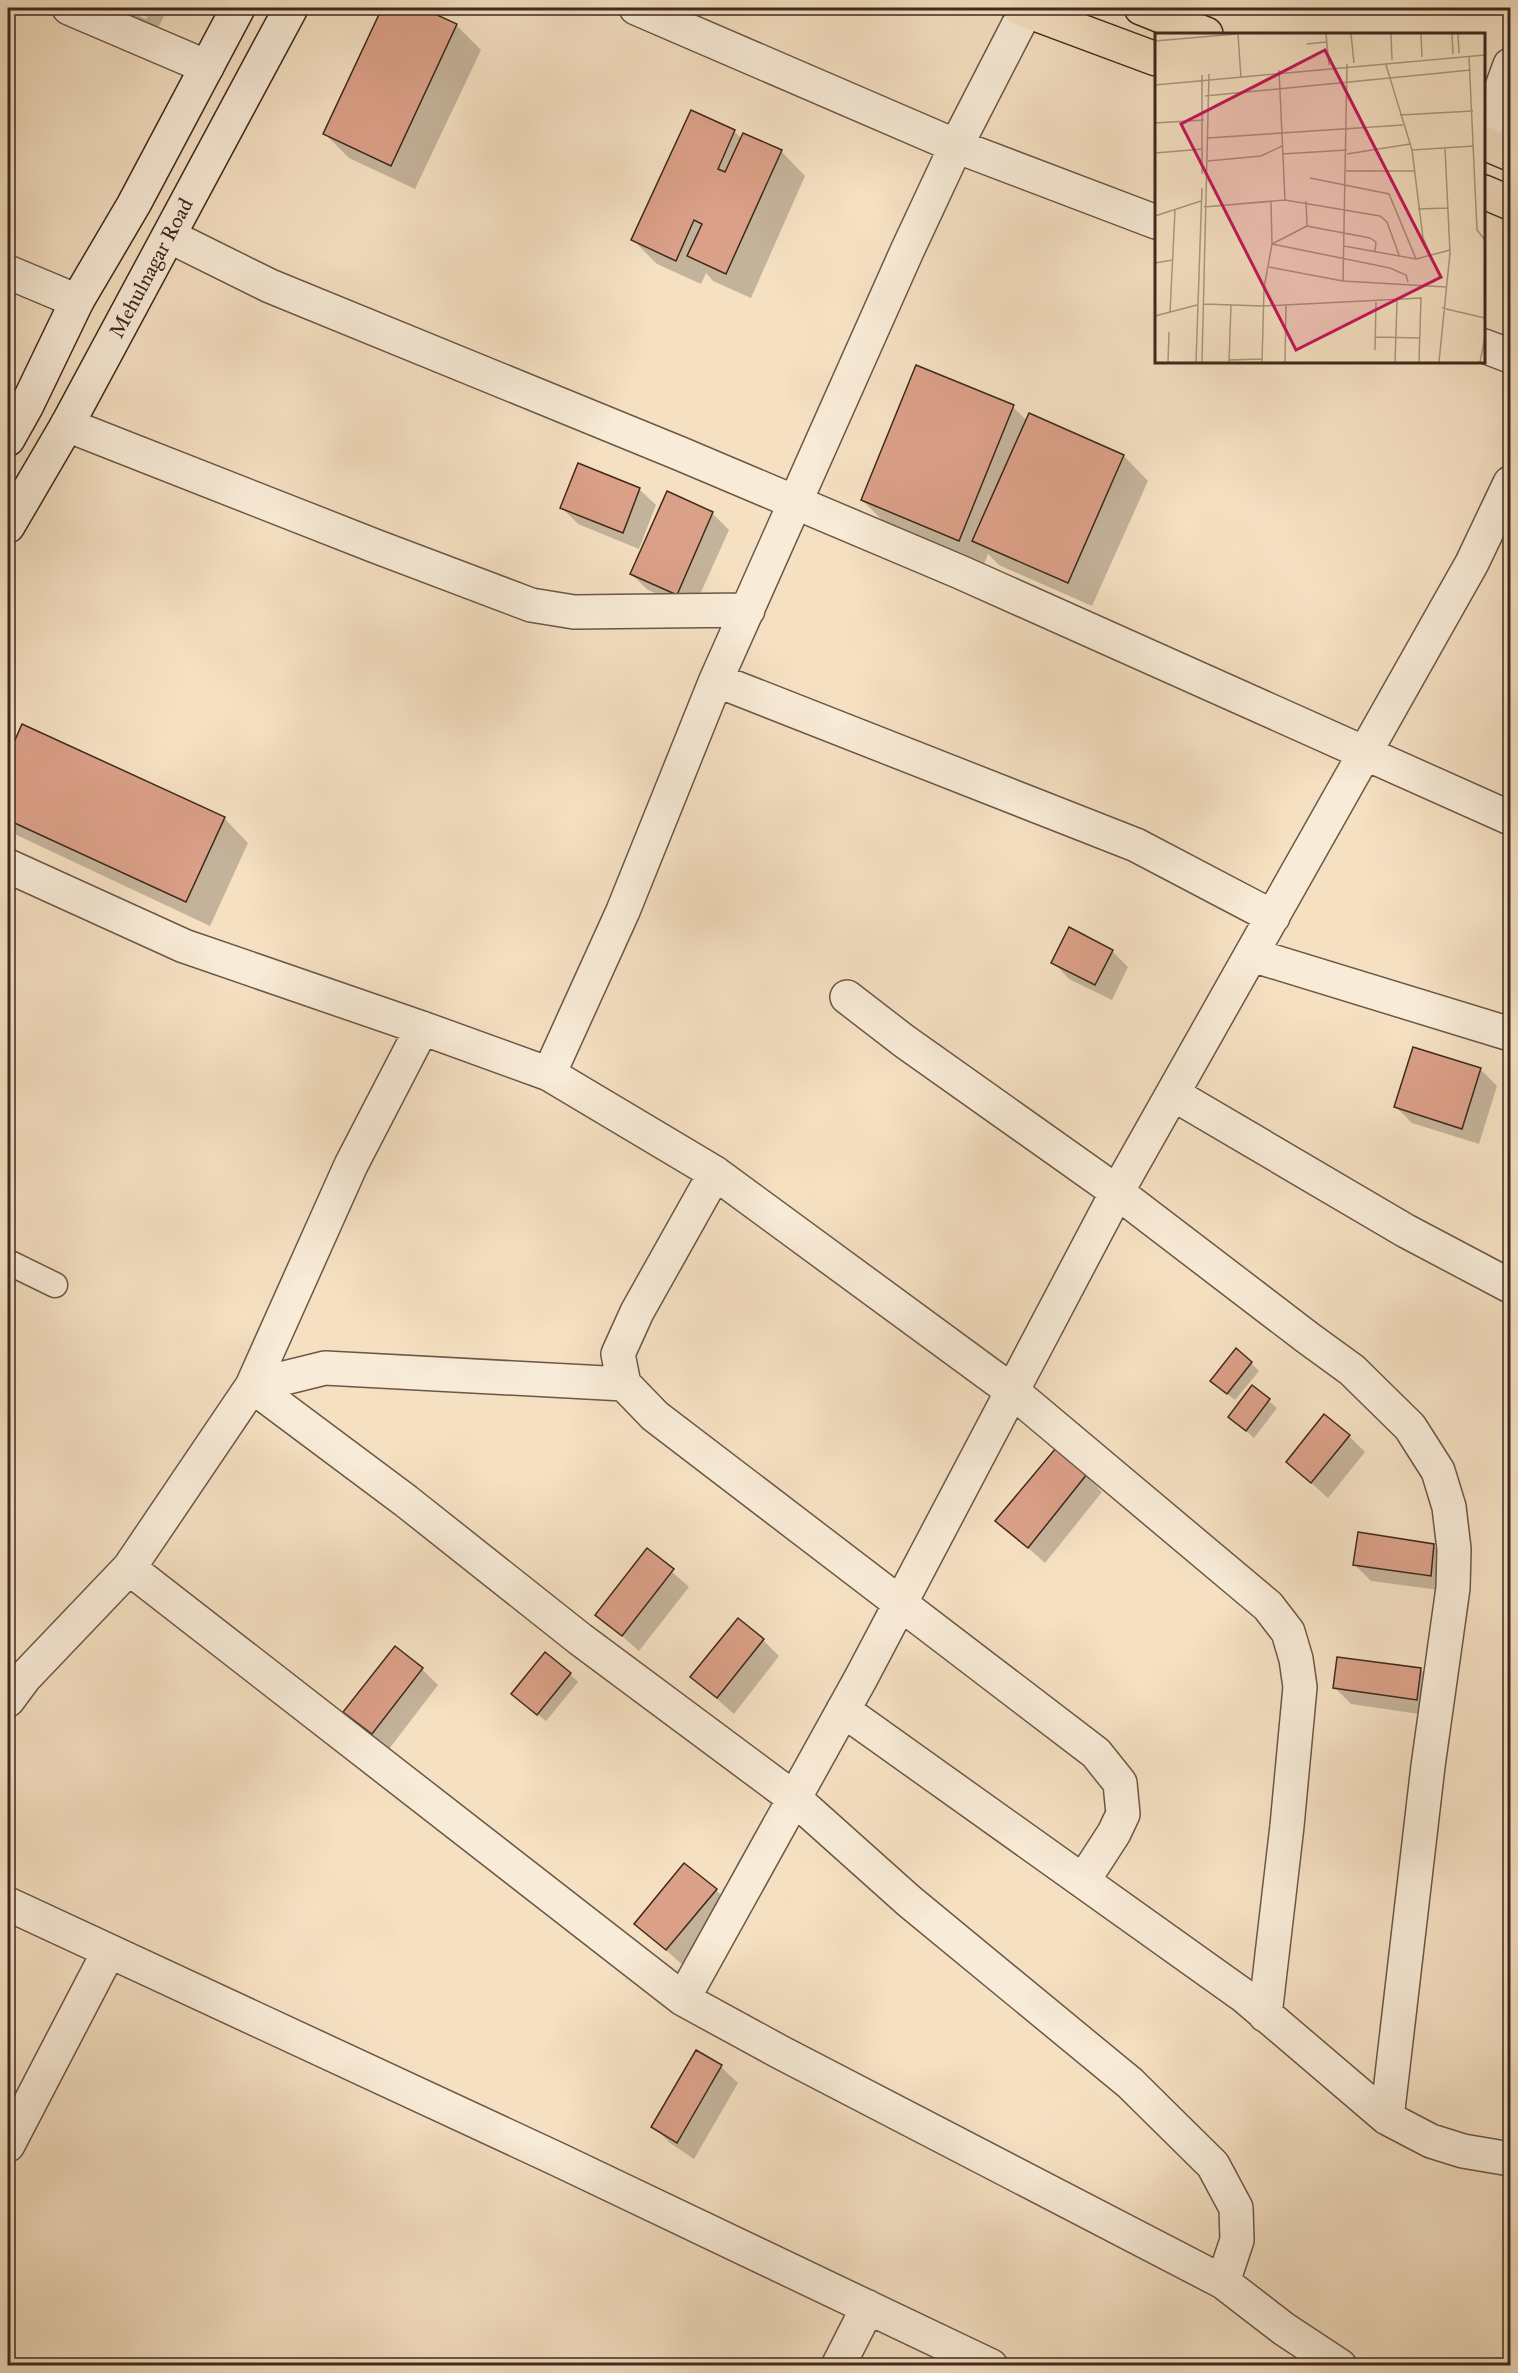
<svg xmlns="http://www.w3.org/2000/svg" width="1518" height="2373" font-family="'IM FELL Great Primer',serif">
<rect width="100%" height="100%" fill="#f5e0c2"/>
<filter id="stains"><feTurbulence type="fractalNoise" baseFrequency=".00333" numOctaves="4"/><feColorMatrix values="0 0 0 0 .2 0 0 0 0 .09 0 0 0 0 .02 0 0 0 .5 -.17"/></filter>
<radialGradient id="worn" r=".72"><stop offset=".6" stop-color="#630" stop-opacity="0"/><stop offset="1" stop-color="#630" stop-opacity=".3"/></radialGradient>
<path fill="#0003" d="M111 8H122L146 19 148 17 129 8H168L157 30Z
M384 8H419L456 25 481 50 415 189 349 158 325 134Z
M692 112 735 132 742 139 781 151 805 176 751 298 713 281 706 273 701 284 657 264 633 240Z
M1013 407 1027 421 1030 415 1124 456 1148 481 1092 606 999 565 988 554 984 564 887 525 862 500Z
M639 489 656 505 639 549 578 524 562 508Z
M712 513 729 530 693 610 648 590 631 574Z
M23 726 224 818 248 843 210 926 8 831V760Z
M1112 951 1128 967 1112 1000 1069 979 1053 962Z
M1480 1069 1497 1086 1479 1144 1412 1123 1396 1107Z
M1251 1363 1259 1371 1235 1400 1220 1388Z
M1252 1387 1277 1408 1254 1438 1238 1424Z
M1349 1436 1365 1452 1328 1498 1288 1462Z
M1086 1475 1102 1492 1045 1563 998 1521Z
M1433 1545 1450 1562 1447 1591 1371 1581 1355 1565Z
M647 1550 689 1587 639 1651 597 1614Z
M763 1640 779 1656 734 1714 692 1677Z
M422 1669 438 1685 389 1749 362 1728 345 1711Z
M1421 1670 1437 1686 1433 1716 1351 1704 1335 1688Z
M570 1674 578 1682 546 1721 521 1701Z
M684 1865 716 1890 733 1907 684 1966 636 1924Z
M696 2052 721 2067 738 2083 694 2159 670 2143 653 2126Z"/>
<path fill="#dba088" stroke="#3e291d" stroke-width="1.5" d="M382 8H422L457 24 391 166 323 134Z
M691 110 735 130 718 169 725 172 743 133 782 150 726 274 687 256 702 224 694 220 676 261 631 240Z
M916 365 1014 405 959 541 861 500Z
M1029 413 1124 455 1068 583 972 541Z
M578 463 640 488 623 533 560 508Z
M667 491 713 512 677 595 630 574Z
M22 724 225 817 186 902 8 820V756Z
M1069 927 1113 950 1095 985 1051 963Z
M1413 1047 1481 1068 1462 1129 1394 1107Z
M1236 1348 1252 1362 1227 1394 1210 1381Z
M1252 1385 1270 1399 1246 1431 1228 1417Z
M1324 1414 1350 1435 1311 1483 1286 1462Z
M1056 1448 1087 1474 1028 1548 995 1521Z
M1358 1532 1434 1544 1431 1576 1353 1565Z
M647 1548 674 1569 622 1636 595 1615Z
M738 1618 764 1639 717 1698 690 1677Z
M395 1646 423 1668 372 1734 343 1712Z
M545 1652 571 1673 537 1715 511 1694Z
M1337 1657 1421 1668 1417 1700 1333 1688Z
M684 1863 717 1889 666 1950 634 1924Z
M696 2050 722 2065 677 2143 651 2127Z"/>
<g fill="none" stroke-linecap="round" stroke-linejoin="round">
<g stroke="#6c5746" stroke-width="27">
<path id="lane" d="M8 1262 55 1285"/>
</g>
<g stroke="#6c5746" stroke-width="36">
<path id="street" d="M69 8 207 67
M636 8 956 146 1156 222
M1484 136 1510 65
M169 236 270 286 681 454 960 572 1510 818
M8 272 77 301
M1484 346 1510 356
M67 425 375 546 531 605 574 612 748 610
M716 680 1136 845 1273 917
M8 866 184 946 422 1028 549 1074 715 1173 1012 1391 1268 1606 1288 1632 1296 1659 1300 1687 1287 1826 1265 2015
M1252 955 1510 1034
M847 997 904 1041 1117 1192 1308 1338 1352 1370 1410 1427 1438 1471 1449 1507 1454 1549 1453 1588 1428 1766 1387 2118
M549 1074 623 911 716 680 907 251 956 146 1027 8
M1173 1094 1406 1231 1510 1286
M715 1173 637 1312 618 1354 624 1384 655 1416 1096 1753 1120 1783 1123 1814 1114 1833 1083 1881
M252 1386 406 1501 580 1639 795 1799 909 1901 1130 2083 1213 2165 1236 2208 1237 2240 1223 2282
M252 1386 325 1368 624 1384
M129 1568 683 1999 780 2052 1223 2282 1284 2329 1340 2366
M8 1700 25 1677 129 1568 252 1386 351 1165 422 1028
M843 1710 1244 1996 1387 2118 1431 2141 1463 2151 1510 2159
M8 1904 557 2159 991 2366
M683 1999 861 1678 1117 1192 1472 563 1510 483
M8 2145 109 1951
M838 2366 868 2307"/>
</g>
<g stroke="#3e291d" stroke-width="36">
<path id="secondary" d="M8 439 26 407 77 301 134 204 238 8
M8 526 67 425 291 8"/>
</g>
<g stroke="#3e291d" stroke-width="36">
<path id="primary" d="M1019 8 1156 59
M1141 8 1206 34
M1484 143 1510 154
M1484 192 1510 203"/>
</g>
<use href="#lane" stroke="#f8ebd7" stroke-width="24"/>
<use href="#street" stroke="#f8ebd7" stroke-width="33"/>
<use href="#secondary" stroke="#f8ebd7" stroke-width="33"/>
<use href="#primary" stroke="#f5e0c2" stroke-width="33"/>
</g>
<g text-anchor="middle" stroke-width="4.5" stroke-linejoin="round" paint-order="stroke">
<g font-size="21" fill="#3e291d" stroke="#f8ebd7">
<text transform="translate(151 268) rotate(-62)" y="7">Mehulnagar Road</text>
</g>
</g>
<g transform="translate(1155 33)">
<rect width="330" height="330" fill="#f5e0c2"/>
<path fill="none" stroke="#ac9780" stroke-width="1.5" d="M83 1 86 45M171 1 174 32M196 1 199 30M236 1 237 27M266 1 267 24M297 1 298 21M303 1 304 20M0 8 81 1M152 11 171 9M314 24 322 197 330 207M231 32 257 117 268 205 276 223M124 37 130 167M47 42V141M0 52 330 22M50 63 316 37M245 82 318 78M0 90 49 87M53 105 248 92M257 117 319 113M0 120 48 116M127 121 192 117M192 121 255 111M53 128 106 123 127 113M191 138H260M155 145 234 161 261 226M151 168 152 193 215 205 221 209 220 218M49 174 130 167 225 183 232 189 244 222M263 176 293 175M0 183 46 168M117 211 235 235 251 242 253 249M117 211 152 193M189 213 261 226 295 217M0 230 18 227M114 234 188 248 291 254M188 248 192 31M48 271 108 273 266 265 264 329M287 275 330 285M15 280 20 177M0 283 42 272M220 304 265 305M220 317 221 269M74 327 107 326M13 329 14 299M41 329 47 155M47 329 54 41M74 329 76 272M107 329 109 255 117 211 116 169M130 329 131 272M240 329 242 268M284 329 295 220 290 115M325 329 330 304"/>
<path fill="#c2185b" fill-opacity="0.15" stroke="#c2185b" stroke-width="3" d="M170 17 286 244 141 317 26 91Z"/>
<rect width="330" height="330" fill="none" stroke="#3e291d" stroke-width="3"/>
</g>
<rect width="1518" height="2373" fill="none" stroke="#f5e0c2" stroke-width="30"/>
<rect x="9" y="9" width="1500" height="2355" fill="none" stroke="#3e291d" stroke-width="3"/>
<rect x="15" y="15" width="1488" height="2343" fill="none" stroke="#3e291d" stroke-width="1.5"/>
<rect width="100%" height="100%" filter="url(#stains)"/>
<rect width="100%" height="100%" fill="url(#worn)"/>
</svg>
